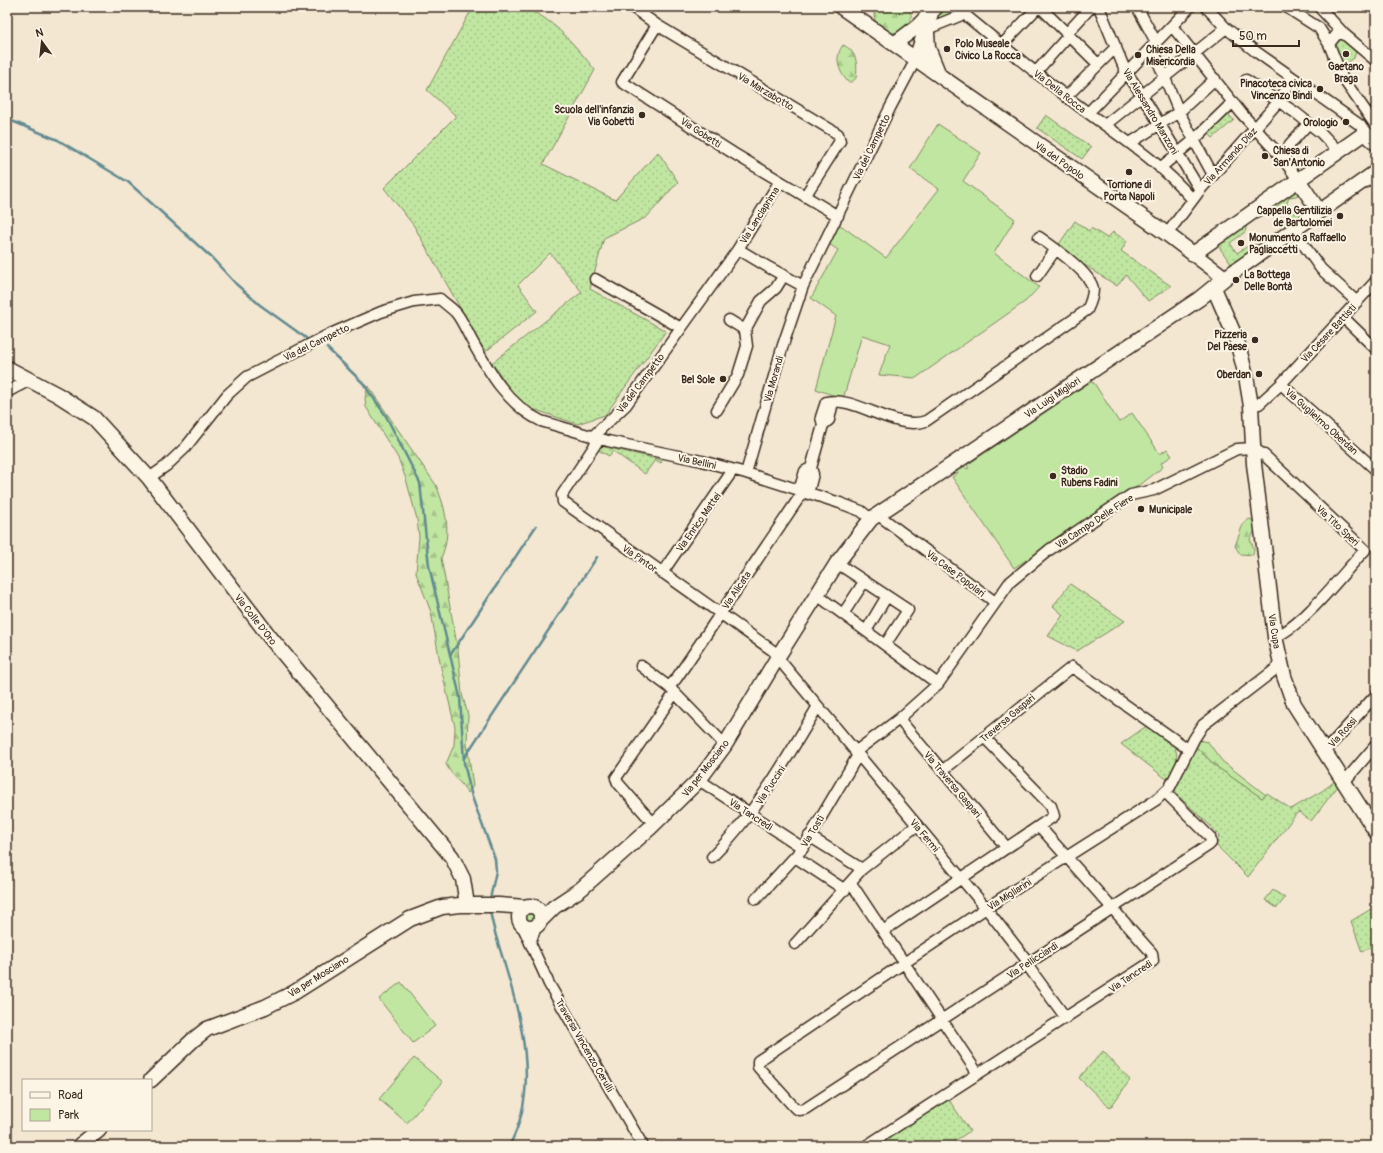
<svg xmlns="http://www.w3.org/2000/svg" width="1383" height="1153" font-family="Pangolin,sans-serif">
<defs>
<pattern id="grass-dots" width="8" height="8" patternUnits="userSpaceOnUse"><rect width="8" height="8" fill="#c0e6a1"/><path d="M2 2h.1M6 6h.1" fill="none" stroke="#a6c58a" stroke-width="1.8" stroke-linecap="round"/></pattern>
<pattern id="forest-firs" width="22" height="20" patternUnits="userSpaceOnUse"><rect width="22" height="20" fill="#c0e6a1"/><path d="M5 1l3.5 6h-7zM16 11l3.5 6h-7z" fill="#a6c58a"/></pattern>
</defs>
<rect width="100%" height="100%" fill="#f3e7d2"/>
<filter id="ink" filterUnits="userSpaceOnUse"><feTurbulence type="fractalNoise" baseFrequency=".025" numOctaves="2"/><feDisplacementMap in="SourceGraphic" scale="8" xChannelSelector="R" yChannelSelector="G"/><feConvolveMatrix kernelMatrix="1 2 1 2 8 2 1 2 1" color-interpolation-filters="sRGB"/></filter>
<g filter="url(#ink)">
<path fill="url(#grass-dots)" stroke="#7e8860" d="M473 7H513C519 12 528 8 534 12 558 24 578 49 595 70L543 164 615 200 658 152 678 182 647 217 604 238 590 289 666 331 605 415 577 424 521 405 492 363 582 292 550 253 518 285 537 311 485 352 414 226 384 188 456 116 427 90Z
M944 7H953L957 12 936 20 935 16Z
M1341 39 1356 51 1354 58 1342 67 1334 47 1336 40Z
M1225 111 1234 120 1213 138 1205 130Z
M1046 115 1091 147 1082 159 1037 128Z
M1298 187 1301 192 1296 196 1289 197 1287 203 1288 208 1285 209 1278 207 1272 209 1271 206Z
M1309 203 1312 208 1285 227 1284 225 1287 220V213L1290 211 1294 213H1300L1303 207Z
M1075 221 1089 231 1091 228 1107 238 1113 232 1127 241 1121 251 1171 286 1148 301 1126 275 1117 286 1057 247Z
M1247 224 1245 232 1230 243 1237 253 1251 244 1260 245 1231 264 1217 244Z
M601 446 662 460 661 463 655 460 645 474 613 451 609 456 598 450Z
M1070 584 1125 621 1077 651 1048 636 1063 615 1053 606Z
M1148 725C1175 745 1185 746 1169 781L1121 744Z
M1194 745 1217 767 1262 798 1267 793 1291 809 1322 791 1335 781 1338 786 1311 821 1299 812 1296 814 1248 877 1216 845 1219 836 1215 830 1177 795 1174 786Z
M1273 890 1285 898 1277 908 1265 900Z
M1376 906V944L1362 952 1351 921Z
M524 917a6 6 0 1 1 12 0a6 6 0 1 1-12 0Z
M1103 1051 1130 1080 1110 1108 1079 1078Z
M947 1097 970 1131 947 1146H870Z"/>
<path fill="url(#forest-firs)" stroke="#7e8860" d="M878 7H904C921 14 904 34 892 33L875 22 874 13Z
M843 45C857 51 858 65 856 78L852 82H848C838 71 834 57 843 45Z
M368 386 436 485C446 509 452 533 441 558L458 650 462 694 468 715 467 744 473 786 468 793C461 782 450 774 446 764L454 745 455 727 441 668 431 612 416 573 419 537 417 519 406 479 398 458 366 407 365 398Z
M1249 519 1255 521 1257 527 1250 539 1254 549 1253 555 1240 554 1235 546 1243 524Z
M1198 740 1208 742 1222 761 1266 795 1262 798 1217 767 1194 745Z"/>
<path fill="#c0e6a1" stroke="#7e8860" d="M938 124 981 153 963 181 1015 219 994 253 1039 287 1026 301 916 378 879 375 890 344 862 335 843 399 816 389 836 316 811 298 838 250 829 244 839 224 886 258 939 189 910 169Z
M1090 382 1094 383 1119 422 1132 413 1160 454 1167 449 1172 456 1161 463 1163 467 1145 481 1014 568 952 477 958 473 956 471 964 466 967 469 969 468 967 465Z
M401 982 435 1026 413 1043 379 999Z
M414 1058 443 1082 407 1123 379 1099Z"/>
<g fill="none" stroke-linecap="round" stroke-linejoin="round">
<path stroke="#628a8f" stroke-width="2.5" d="M7 119 58 140 128 182 212 258 236 284 260 305 306 338
M327 348 363 383 386 416 420 483 429 566 460 697 464 763 472 797 495 859 496 871 490 899
M451 654 536 526
M464 758 597 557
M490 909C492 927 498 942 503 959 521 1018 541 1088 509 1146"/>
<g stroke="#3b2a1e" stroke-width="13">
<path id="street" d="M632 7 657 25 838 134 840 141 805 196
M1040 7 1098 64
M1099 7 1125 70 1142 95 1200 190
M1137 7 1156 42
M1206 7 1226 28 1255 51 1360 125 1365 133
M1286 7 1319 28 1329 44
M1319 7 1344 34 1376 61
M657 25 622 82 733 153 838 216
M1172 26 1242 114 1284 160 1298 180
M923 27 927 29 964 14C998 42 1032 70 1067 97 1109 130 1157 158 1192 199
M1344 34H1337L1329 44 1342 77 1376 126
M1002 45 1038 7
M1152 47 1179 112 1213 175
M1036 72 1069 35V31L1091 7
M1246 80 1296 113 1321 133 1339 152
M1066 97 1116 47
M1088 113 1190 7
M1105 125 1226 28
M1130 143 1179 112 1215 79
M1284 160 1290 144 1308 124
M1160 168 1194 140 1233 102
M1293 230 1321 269 1357 302
M1167 234 1200 190 1279 101 1293 78
M738 249 780 181
M1037 276 1056 249
M595 279 681 328
M1343 317 1376 349
M745 330 761 301 776 288 784 275
M1281 384 1376 470
M7 392 30 380
M1251 406 1259 404 1281 384 1376 281
M717 410 738 375 747 346 745 330 729 320
M823 425 829 420 833 402
M592 437 626 405 738 249 768 267 803 286 890 108 916 59
M599 439 562 495 563 502 779 655
M811 468 823 425 821 417 826 402C854 395 897 432 926 421L1087 310C1090 304 1093 297 1093 289 1091 273 1053 247 1039 237
M746 473 783 345 803 286
M149 478 166 466 185 448 227 395 247 377 328 335 381 312 414 302 440 299C445 304 452 308 457 314 463 322 467 332 472 341 489 372 508 405 541 421L608 441 702 461 746 473 840 503 861 511 871 519
M799 491 805 471 811 468
M808 494 813 474 811 468
M877 514 995 602
M837 563 908 610 885 645
M662 573 733 470
M817 595 938 684
M843 614 864 582
M866 631 887 596
M777 657 986 908 1025 958 1030 969 1066 1018
M641 666 669 687 725 745
M669 687 676 679 803 492
M899 719 1007 848
M1325 751 1376 695
M855 752 899 719 938 684 1010 582 1049 550 1131 495 1154 490 1237 449 1253 448 1264 455 1365 550C1342 574 1304 625 1275 637
M942 771 1072 667 1188 749
M699 780 803 848
M1345 781 1376 745
M1165 792 1210 837 1211 843 1209 845 805 1109 799 1110 794 1107 758 1067V1061L773 1051 986 908 1156 800 1170 787 1194 739 1203 725 1281 665
M654 824 618 783 616 778 674 694
M809 836 862 869
M712 857C756 813 786 760 818 706
M795 857 845 890
M851 883 978 1074
M756 899 803 848 858 755
M522 925 549 984 643 1146
M883 931 1054 816 1051 806 984 737
M530 943 536 927
M795 944 862 869 916 826
M866 1146 1153 961 1152 953 1040 827"/>
</g>
<g stroke="#3b2a1e" stroke-width="17">
<path id="secondary" d="M841 7 1167 234 1225 278
M927 33 928 48 939 75
M894 44 918 26 936 7
M916 59 931 13
M1365 133 1376 143
M1298 180 1319 211
M1193 254 1365 133
M1214 288 1237 341 1246 376 1251 406 1254 464 1275 637 1284 676 1294 704 1376 832
M7 368 58 395 94 418 149 478 269 636 452 857 463 879 467 905
M519 917a11 11 0 1 1 22 0a11 11 0 1 1-22 0Z
M541 920 554 907 581 889 650 828 699 780 725 745 779 655 837 563 871 519 1199 299 1225 278 1376 172
M151 1080 193 1040 207 1029 265 1007 295 992 410 919 442 907 460 905H499L525 907
M79 1146 99 1130"/>
</g>
<use href="#street" stroke="#fcf5e5" stroke-width="10"/>
<use href="#secondary" stroke="#fcf5e5" stroke-width="14"/>
</g>
</g>
<g fill="#3b2a1e" stroke="#fcf5e5" stroke-width="1.5">
<circle cx="947" cy="49" r="4"/>
<circle cx="1346" cy="54" r="4"/>
<circle cx="1138" cy="55" r="4"/>
<circle cx="1320" cy="89" r="4"/>
<circle cx="642" cy="115" r="4"/>
<circle cx="1346" cy="122" r="4"/>
<circle cx="1265" cy="156" r="4"/>
<circle cx="1129" cy="172" r="4"/>
<circle cx="1340" cy="216" r="4"/>
<circle cx="1241" cy="243" r="4"/>
<circle cx="1236" cy="280" r="4"/>
<circle cx="1255" cy="340" r="4"/>
<circle cx="1259" cy="374" r="4"/>
<circle cx="723" cy="379" r="4"/>
<circle cx="1053" cy="476" r="4"/>
<circle cx="1141" cy="509" r="4"/>
</g>
<g text-anchor="middle" stroke-width="4" stroke-linejoin="round" paint-order="stroke">
<g font-size="10" font-weight="bold" fill="#3b2a1e" stroke="#fcf5e5" text-anchor="start">
<text x="955" y="47">Polo Museale<tspan x="955" dy="12">Civico La Rocca</tspan></text>
<text x="1146" y="53">Chiesa Della<tspan x="1146" dy="12">Misericordia</tspan></text>
<text x="1346" y="70" text-anchor="middle">Gaetano<tspan x="1346" dy="12">Braga</tspan></text>
<text x="1312" y="87" text-anchor="end">Pinacoteca civica<tspan x="1312" dy="12">Vincenzo Bindi</tspan></text>
<text x="634" y="113" text-anchor="end">Scuola dell'infanzia<tspan x="634" dy="12">Via Gobetti</tspan></text>
<text x="1338" y="126" text-anchor="end">Orologio</text>
<text x="1273" y="154">Chiesa di<tspan x="1273" dy="12">San'Antonio</tspan></text>
<text x="1129" y="188" text-anchor="middle">Torrione di<tspan x="1129" dy="12">Porta Napoli</tspan></text>
<text x="1332" y="214" text-anchor="end">Cappella Gentilizia<tspan x="1332" dy="12">de Bartolomei</tspan></text>
<text x="1249" y="241">Monumento a Raffaello<tspan x="1249" dy="12">Pagliaccetti</tspan></text>
<text x="1244" y="278">La Bottega<tspan x="1244" dy="12">Delle Bontà</tspan></text>
<text x="1247" y="338" text-anchor="end">Pizzeria<tspan x="1247" dy="12">Del Paese</tspan></text>
<text x="1251" y="378" text-anchor="end">Oberdan</text>
<text x="715" y="383" text-anchor="end">Bel Sole</text>
<text x="1061" y="474">Stadio<tspan x="1061" dy="12">Rubens Fadini</tspan></text>
<text x="1149" y="513">Municipale</text>
</g>
<g font-size="10" fill="#3b2a1e" stroke="#fcf5e5">
<text transform="translate(766 91) rotate(31)" y="4">Via Marzabotto</text>
<text transform="translate(1060 91) rotate(38)" y="4">Via Della Rocca</text>
<text transform="translate(1151 111) rotate(59)" y="4">Via Alessandro Manzoni</text>
<text transform="translate(701 132) rotate(33)" y="4">Via Gobetti</text>
<text transform="translate(871 147) rotate(-64)" y="4">Via del Campetto</text>
<text transform="translate(1230 156) rotate(-48)" y="4">Via Armando Diaz</text>
<text transform="translate(1060 160) rotate(35)" y="4">Via del Popolo</text>
<text transform="translate(759 215) rotate(-58)" y="4">Via Lanciaprima</text>
<text transform="translate(1328 333) rotate(-47)" y="4">Via Cesare Battisti</text>
<text transform="translate(316 342) rotate(-26)" y="4">Via del Campetto</text>
<text transform="translate(773 379) rotate(-74)" y="4">Via Morandi</text>
<text transform="translate(640 383) rotate(-53)" y="4">Via del Campetto</text>
<text transform="translate(1052 397) rotate(-34)" y="4">Via Luigi Migliori</text>
<text transform="translate(1322 421) rotate(42)" y="4">Via Guglielmo Oberdan</text>
<text transform="translate(697 461) rotate(12)" y="4">Via Bellini</text>
<text transform="translate(1094 521) rotate(-33)" y="4">Via Campo Delle Fiere</text>
<text transform="translate(698 522) rotate(-55)" y="4">Via Enrico Mattei</text>
<text transform="translate(1338 525) rotate(43)" y="4">Via Tito Speri</text>
<text transform="translate(640 558) rotate(35)" y="4">Via Pintor</text>
<text transform="translate(956 573) rotate(37)" y="4">Via Case Popolari</text>
<text transform="translate(736 590) rotate(-56)" y="4">Via Alicata</text>
<text transform="translate(256 619) rotate(52)" y="4">Via Colle D'Oro</text>
<text transform="translate(1275 631) rotate(81)" y="4">Via Cupa</text>
<text transform="translate(1007 718) rotate(-40)" y="4">Traversa Gaspari</text>
<text transform="translate(1342 732) rotate(-48)" y="4">Via Rossi</text>
<text transform="translate(705 768) rotate(-52)" y="4">Via per Mosciano</text>
<text transform="translate(953 784) rotate(50)" y="4">Via Traversa Gaspari</text>
<text transform="translate(770 785) rotate(-56)" y="4">Via Puccini</text>
<text transform="translate(751 814) rotate(33)" y="4">Via Tancredi</text>
<text transform="translate(812 831) rotate(-59)" y="4">Via Tosti</text>
<text transform="translate(925 835) rotate(50)" y="4">Via Fermi</text>
<text transform="translate(1009 894) rotate(-32)" y="4">Via Migliarini</text>
<text transform="translate(1032 960) rotate(-33)" y="4">Via Pellicciardi</text>
<text transform="translate(318 976) rotate(-32)" y="4">Via per Mosciano</text>
<text transform="translate(1130 976) rotate(-34)" y="4">Via Tancredi</text>
<text transform="translate(585 1045) rotate(60)" y="4">Traversa Vincenzo Cerulli</text>
</g>
</g>
<rect width="1383" height="1153" fill="none" stroke="#fcf5e5" stroke-width="24"/>
<rect x="12" y="12" width="1359" height="1129" fill="none" stroke="#3b2a1e" stroke-width="1.5" filter="url(#ink)"/>
<rect x="22" y="1079" width="130" height="52" fill="#fcf5e5" stroke="#afa495"/>
<rect x="30" y="1092" width="20" height="6" fill="#fcf5e5" stroke="#afa495"/>
<text x="58" y="1099" font-size="12" fill="#3b2a1e">Road</text>
<rect x="30" y="1109" width="20" height="12" fill="#c0e6a1" stroke="#afa495"/>
<text x="58" y="1119" font-size="12" fill="#3b2a1e">Park</text>
<g transform="translate(42 42) rotate(345)" stroke="#fcf5e5" stroke-width="3" paint-order="stroke">
<path d="M0-3L7 15L0 10L-7 15Z" fill="#3b2a1e"/>
<text y="-6" font-size="11" font-weight="bold" text-anchor="middle" fill="#3b2a1e">N</text>
</g>
<path d="M1233 40v6h66v-6" fill="none" stroke="#3b2a1e" stroke-width="2"/>
<text x="1239" y="40" font-size="12" fill="#3b2a1e" stroke="#fcf5e5" stroke-width="3" paint-order="stroke">50 m</text>
</svg>
